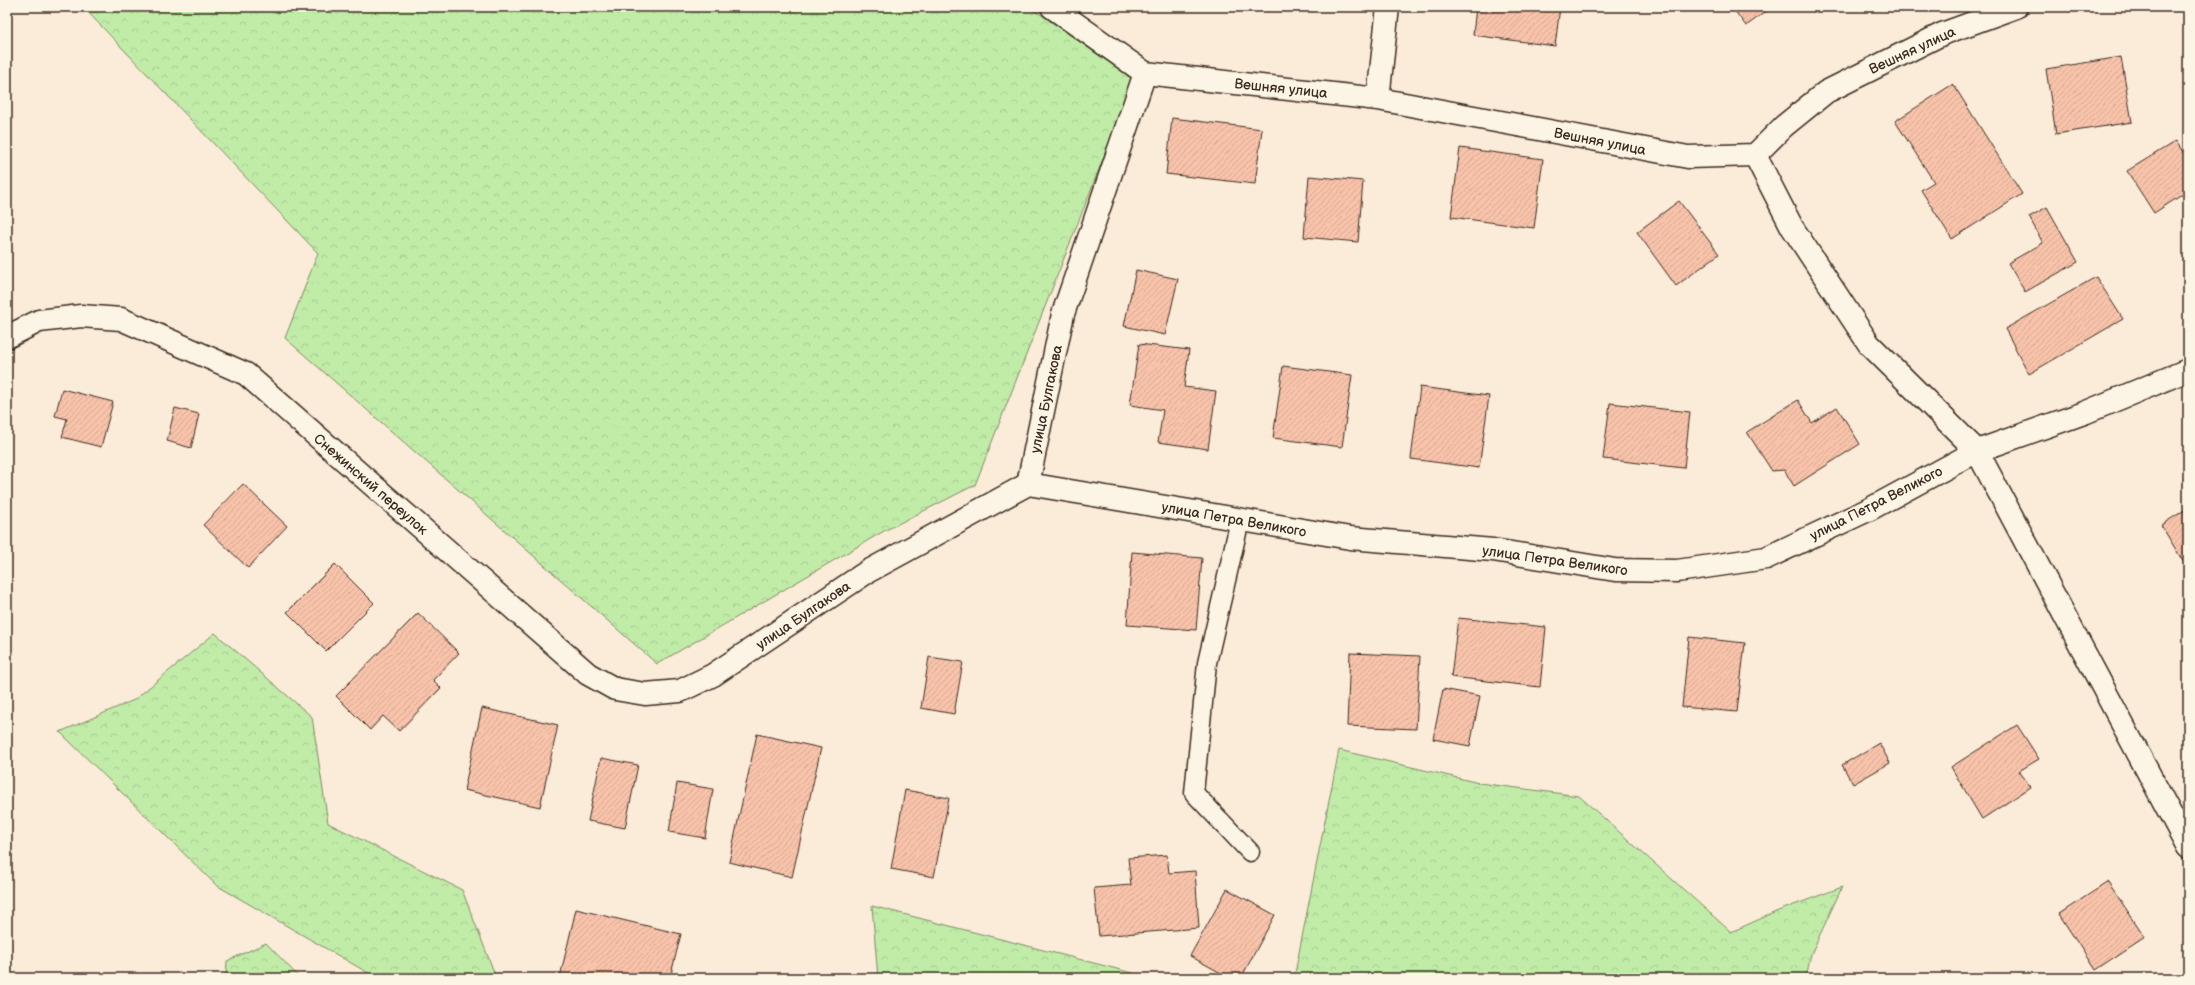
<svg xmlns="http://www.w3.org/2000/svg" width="2195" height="985" font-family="'Balsamiq Sans',sans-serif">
<defs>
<pattern id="forest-crowns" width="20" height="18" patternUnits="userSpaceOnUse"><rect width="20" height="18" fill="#c1eca8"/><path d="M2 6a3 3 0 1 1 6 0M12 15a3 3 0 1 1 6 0" fill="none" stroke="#a7cb90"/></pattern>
<pattern id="building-hatch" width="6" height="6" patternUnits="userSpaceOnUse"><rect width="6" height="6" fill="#f8c3aa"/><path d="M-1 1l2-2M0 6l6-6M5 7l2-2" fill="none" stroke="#d6a892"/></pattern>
</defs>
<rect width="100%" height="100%" fill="#fbebd9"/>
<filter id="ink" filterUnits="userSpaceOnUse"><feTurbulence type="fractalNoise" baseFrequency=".025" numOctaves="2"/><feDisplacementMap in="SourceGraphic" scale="8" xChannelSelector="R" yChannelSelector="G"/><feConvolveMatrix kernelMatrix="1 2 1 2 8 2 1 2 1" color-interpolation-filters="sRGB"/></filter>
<g filter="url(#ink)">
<path fill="url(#forest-crowns)" stroke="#7e8b63" d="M83 7H1030L1134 80 975 485 884 531 657 664 285 338 318 253Z
M215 633 312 717 328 823 462 890 496 977 377 978 216 885 60 732 134 700Z
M1339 750 1479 783 1579 796 1731 932 1778 911 1842 887 1811 954 1806 978H1294Z
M872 906 1152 978H878Z
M266 943 300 978H226L227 961Z"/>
<path fill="url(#building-hatch)" stroke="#3b2a1e" d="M1476 7H1560L1555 46 1473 35Z
M1732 7H1772L1746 26Z
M2121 57 2132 122 2056 134 2046 69Z
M1953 84 2022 194 1952 239 1921 190 1934 182 1895 121Z
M1172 118 1262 129 1255 184 1166 174Z
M2176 141 2188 160V191L2154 213 2127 171Z
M1460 148 1543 159 1534 228 1451 217Z
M1309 176 1363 181 1358 242 1304 237Z
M1679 201 1719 254 1676 286 1637 232Z
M2047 207 2078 262 2025 292 2008 263 2043 243 2029 217Z
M1136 270 1178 279 1165 335 1124 326Z
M2096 277 2123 319 2029 374 2005 329Z
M1139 344 1189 350 1184 387 1216 391 1208 449 1158 442 1163 410 1130 405Z
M1283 366 1352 375 1342 447 1273 438Z
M1420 387 1489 396 1479 468 1411 459Z
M62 389 113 402 101 447 62 437 67 419 55 416Z
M1798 400 1812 423 1837 407 1860 444 1794 486 1784 470 1772 471 1747 432Z
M1610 403 1690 412 1684 468 1603 459Z
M175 408 199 414 191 448 167 441Z
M243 484 287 526 248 568 203 525Z
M2188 508V568H2187L2161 525Z
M1132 552 1202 558 1196 630 1127 625Z
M335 564 374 603 326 651 287 612Z
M418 613 459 653 433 680 441 688 399 731 383 716 370 730 336 696Z
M1458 618 1546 627 1540 687 1451 677Z
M1689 637 1745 643 1737 712 1682 707Z
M1350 653 1420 656 1416 729 1347 726Z
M929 657 963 662 954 714 921 708Z
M1443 689 1480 696 1470 746 1433 739Z
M482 708 558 725 540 807 464 790Z
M2017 725 2039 759 2019 771 2031 787 1982 819 1951 767Z
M757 734 821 748 792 877 729 862Z
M1879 743 1890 763 1853 784 1842 765Z
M601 758 638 765 625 828 588 821Z
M677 783 713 789 705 838 669 832Z
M905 790 949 798 934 877 891 869Z
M1167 855 1169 873 1195 871 1199 928 1099 936 1094 888 1131 885 1128 858Z
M2108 882 2145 937 2095 970 2059 914Z
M1227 889 1275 915 1241 978H1230L1190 956Z
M576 909 681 934 670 978 560 977Z"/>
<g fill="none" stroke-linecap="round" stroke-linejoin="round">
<g stroke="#3b2a1e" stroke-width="21">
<path id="service" d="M1240 520 1207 663 1194 793 1250 852"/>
</g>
<g stroke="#3b2a1e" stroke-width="25">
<path id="minor" d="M1145 73 1378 99 1688 157 1755 155 1784 126 1826 92 1942 34 2016 7
M1378 99 1388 7
M1755 155 1792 227 1869 344 1977 451 2188 847
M7 337 39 321 81 316 121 319 246 374 588 674 615 689 645 694 680 691 713 675 867 572 1028 484 1063 314 1145 73 1052 7
M1028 484 1350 538 1493 550 1615 570 1677 571 1766 558 1870 509 1977 451 2084 413 2188 370"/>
</g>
<use href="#service" stroke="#fcf5e5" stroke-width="18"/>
<use href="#minor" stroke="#fcf5e5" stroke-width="22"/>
</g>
</g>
<g text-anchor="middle" stroke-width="3" stroke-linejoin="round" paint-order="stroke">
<g font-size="14" fill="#3b2a1e" stroke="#fcf5e5">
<text transform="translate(1912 50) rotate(-25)" y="5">Вешняя улица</text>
<text transform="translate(1281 88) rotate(6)" y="5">Вешняя улица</text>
<text transform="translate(1600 141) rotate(11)" y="5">Вешняя улица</text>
<text transform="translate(1046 399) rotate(-78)" y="5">улица Булгакова</text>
<text transform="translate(371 484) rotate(41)" y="5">Снежинский переулок</text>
<text transform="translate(1876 503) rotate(-27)" y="5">улица Петра Великого</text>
<text transform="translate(1234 519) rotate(10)" y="5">улица Петра Великого</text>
<text transform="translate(1555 560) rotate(8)" y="5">улица Петра Великого</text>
<text transform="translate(803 615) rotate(-34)" y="5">улица Булгакова</text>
</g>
</g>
<rect width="2195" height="985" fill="none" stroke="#fcf5e5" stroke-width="24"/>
<rect x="12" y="12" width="2171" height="961" fill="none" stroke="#3b2a1e" stroke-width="1.5" filter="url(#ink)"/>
</svg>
